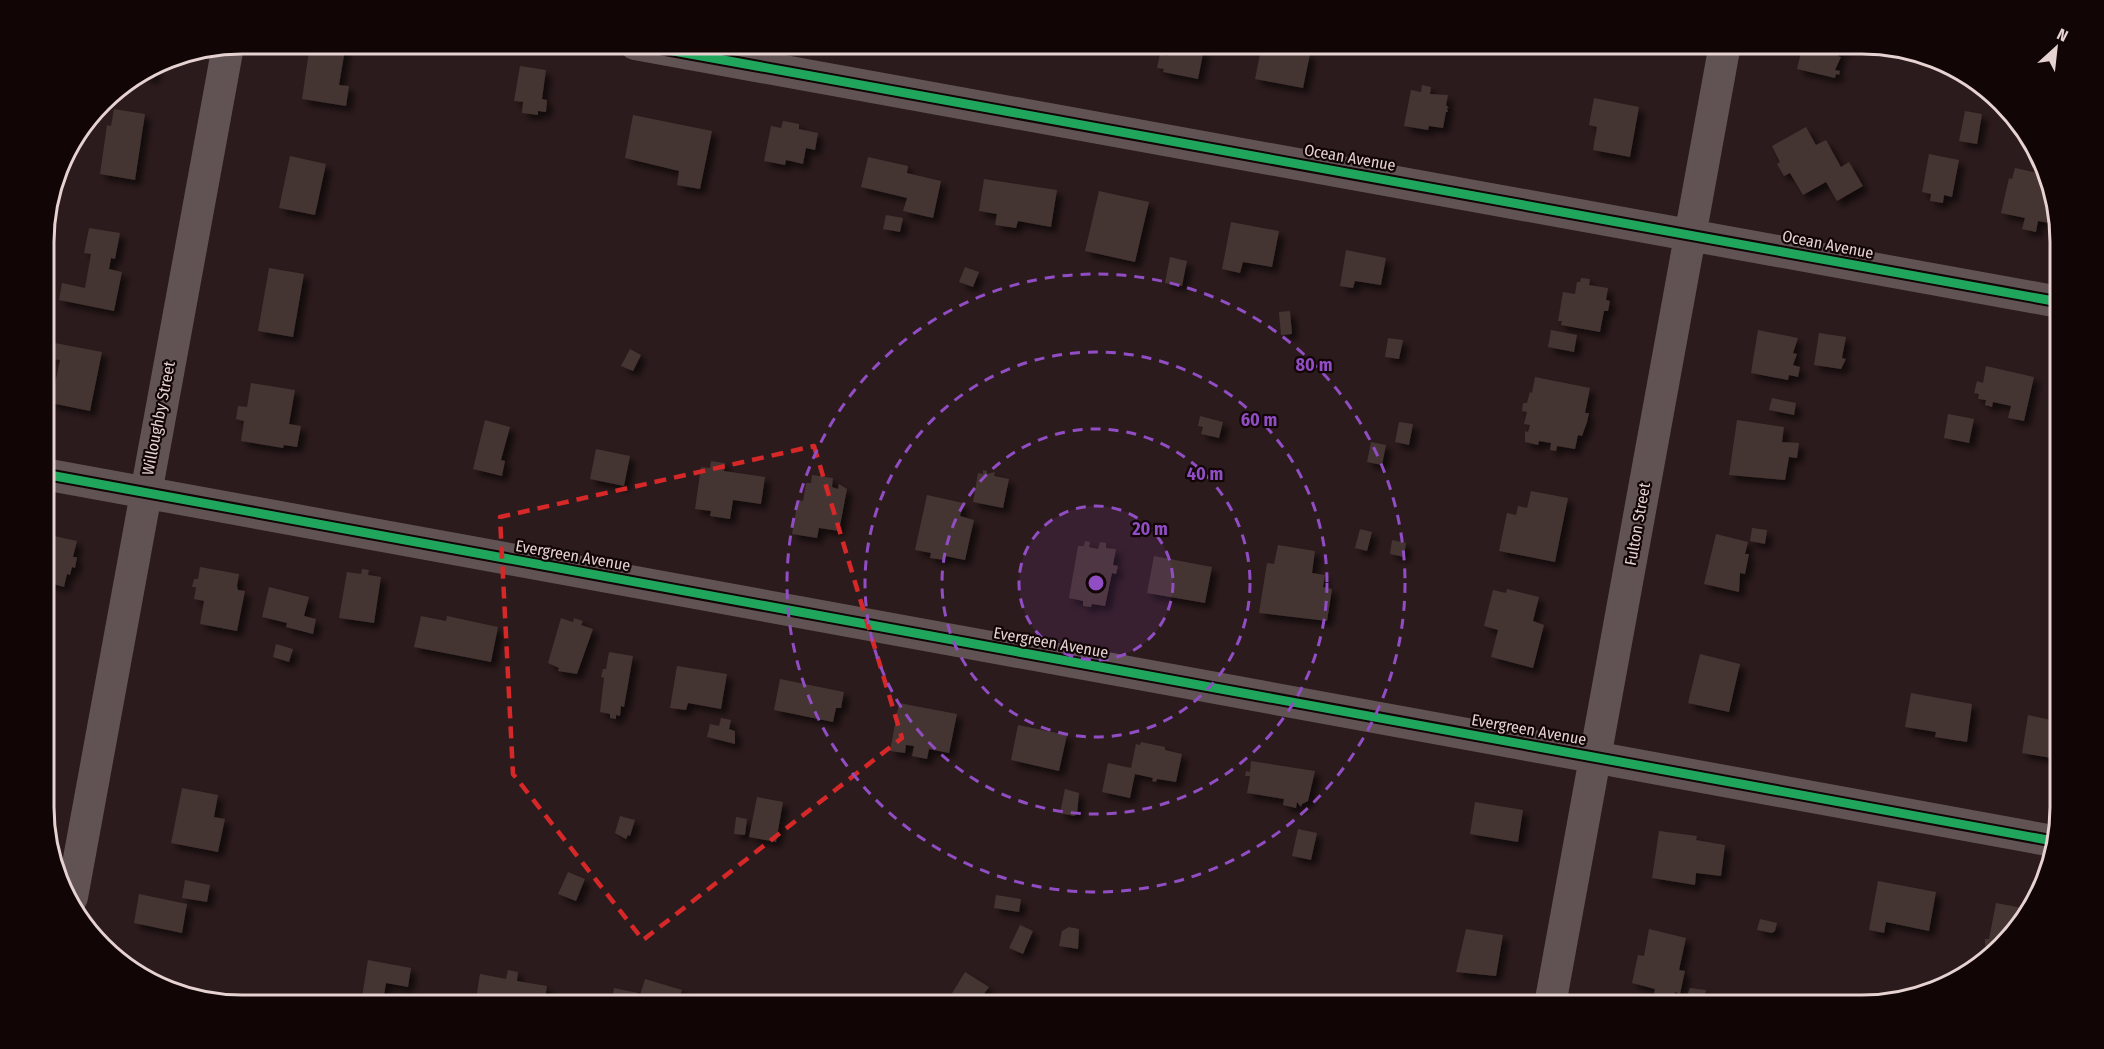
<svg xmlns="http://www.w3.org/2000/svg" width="2104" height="1049" font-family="'Fira Sans Condensed',sans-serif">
<defs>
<filter id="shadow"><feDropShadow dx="5.5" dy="5.5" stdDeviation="3" flood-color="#0009"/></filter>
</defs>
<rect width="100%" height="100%" fill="#2c1b1c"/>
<path fill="#453431" filter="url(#shadow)" d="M310 44H346L339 85 349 86 346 106 302 99Z
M1170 44 1204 49 1198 79 1163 72 1164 69 1157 68 1160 54 1167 56Z
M1262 44H1288L1286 49 1310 54 1303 88 1255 79Z
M1799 44H1848L1846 51 1839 50 1838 56 1841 57 1835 70 1840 71 1839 75 1836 74 1835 78 1797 69 1802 48 1798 47Z
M156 65 154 78 140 75Z
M520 66 546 70 542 99 547 100 546 112 538 111V115L522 113 523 102 514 101Z
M1422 85 1431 87 1430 94 1448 95 1446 105 1449 108H1447L1448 112H1446L1443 128 1429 126 1428 130 1404 126 1411 90 1421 92Z
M1594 98 1639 107 1630 157 1593 150 1597 127 1589 125Z
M114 109 145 114 135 180 100 174 107 125 111 126Z
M1965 111 1982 114 1977 144 1959 141Z
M633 115 712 131 700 189 677 185 679 171 625 158Z
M783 121 799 124V129L818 133 815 150 806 148 803 164 786 160 785 165 764 161 771 126 781 128Z
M1806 127 1816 145 1826 140 1841 167 1849 162 1863 186 1837 201 1826 182 1803 195 1790 173 1784 176 1777 164 1780 162 1772 146Z
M1929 154 1959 160 1952 197 1944 195 1943 203 1930 201 1931 194 1922 192Z
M290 156 326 164 315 215 279 208Z
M868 157 908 166 907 173 941 181 933 218 903 211 907 198 861 187Z
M2015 168 2043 174 2054 203 2049 223 2038 221 2036 232 2022 229 2025 218 2001 213 2009 178 2012 179Z
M984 179 1057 190 1051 227 1018 221 1016 228 995 225 997 214 979 211Z
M1099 191 1149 202 1135 262 1085 251Z
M886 215 903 218 900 232 883 229Z
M1231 222 1279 231 1272 267 1243 262 1240 273 1222 269Z
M89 228 120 233 115 259 111 258 109 269 122 272 114 311 59 300 62 283 85 288 91 254 84 253Z
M1346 250 1386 258 1381 285 1355 281 1353 288 1340 286Z
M1170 257 1187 261 1182 286 1165 283Z
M965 267 979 272 973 287 959 282Z
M269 268 304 274 293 337 258 331Z
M1581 278 1590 279 1589 285 1608 288 1606 300 1610 301 1608 311H1604L1600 332 1561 325 1562 321H1558L1563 292 1575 294 1577 282H1580Z
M1290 311 1292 334 1281 335 1279 312Z
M1551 330 1577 335 1574 352 1548 347Z
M1758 330 1798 338 1793 353 1797 354 1793 365 1800 367 1798 377 1789 375 1788 380 1751 373Z
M1819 333 1846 337 1842 358 1846 359 1841 369 1814 365Z
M1388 338 1403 340 1399 359 1385 357Z
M55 343 102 352 90 411 51 403 60 360 52 359Z
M630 349 641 355 633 371 621 366Z
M1986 366 2034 377 2024 421 2008 418 2011 406 1993 402 1992 407 1985 405 1986 400 1978 399 1979 394 1974 393 1977 381 1983 383Z
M1535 377 1590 388 1585 413H1589L1587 422 1582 436 1578 435 1575 449 1557 446 1556 451 1550 450 1551 443 1539 441 1538 445 1525 442V431L1528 432 1530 425 1524 424 1527 412 1522 411 1523 403H1527L1530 392 1532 393Z
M251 383 295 390 289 424 301 426 297 447 284 445 283 448 241 441 244 421 236 419 238 406 247 407Z
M1772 398 1796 403 1794 415 1769 410Z
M1948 414 1974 419 1969 443 1944 438Z
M1200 416 1223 422 1219 438 1201 434 1203 427 1198 426Z
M485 420 510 427 501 460 505 461 502 476 473 469Z
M1737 420 1784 427 1782 442 1799 443 1797 458 1789 457 1785 480 1729 475Z
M1399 422 1413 424 1409 445 1395 442Z
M1371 442 1386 445 1382 465 1367 462Z
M596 449 630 456 624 486 590 479Z
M711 461 725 463 724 471 765 477 761 504 733 500 730 519 710 516 711 511 695 509 701 467 710 468Z
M983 470 987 471V474L995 472 994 476 1009 479 1003 508 973 502 978 473 983 474Z
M812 475 833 478 832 487 838 489 839 484 847 489 839 531 819 528 817 538 792 534 798 500 803 501 806 483H811Z
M1531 491 1568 498 1555 562 1499 551 1507 513 1516 515 1518 506 1527 508Z
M927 495 963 503 960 516 974 520 965 560 945 556 944 560 930 558 931 553 915 550Z
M1752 528 1767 530 1765 544 1750 541Z
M1360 529 1372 532 1367 551 1355 548Z
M45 534 77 541 73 557H77L75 568 72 567 70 575 67 574 64 587 46 582 48 573 45 572Z
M1716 534 1748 542 1745 554H1749L1745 574 1740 573 1739 592 1704 584Z
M1392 540 1406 543 1404 557 1390 554Z
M1085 541 1090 542 1089 547 1098 549 1100 542 1106 543V548L1116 549 1113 565 1118 566 1116 574 1112 573 1105 606 1092 604 1091 607 1083 606V601L1069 598 1078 546H1084Z
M1278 545 1315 551 1312 573 1325 575 1323 587 1332 589 1327 621 1259 613 1267 563 1274 564Z
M1154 556 1212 567 1205 603 1147 593Z
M200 567 239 574 237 586 238 590 245 591 237 631 200 624 204 601 194 599 196 587H192L194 579H198Z
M362 569 369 570 368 575 381 577 374 623 339 618 347 572 361 574Z
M269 587 309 597 304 616 316 619 313 634 286 627 287 623 262 617Z
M1507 589 1539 597 1533 621 1544 625 1533 668 1491 657 1498 630 1484 626 1493 590 1506 593Z
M421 616 446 621 447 616 498 627 491 662 414 647Z
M561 618 573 622 574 618 583 621 581 625 593 629 577 674 558 671 559 668 548 663Z
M276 644 293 649 289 662 273 657Z
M609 652 633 656 624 707 621 706 620 716 616 715V719L610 718V714L600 712 604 678 601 677 603 669H606Z
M1700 654 1740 664 1729 712 1688 703Z
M677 666 727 674 721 709 688 703 686 710 670 708Z
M780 679 844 692 841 708H836L833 722 774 710Z
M1911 693 1972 704 1967 742 1935 737 1936 732 1905 727Z
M899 703 957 714 949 753 929 749 927 759 912 756 914 746 906 745 905 753 890 751Z
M2028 715 2060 722V761L2057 767 2049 766 2051 758 2022 753Z
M721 718 731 720 729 729 735 731V744L707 737 710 724 719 726Z
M1018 725 1067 735 1059 771 1011 760Z
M1141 742 1165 747V750L1182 754 1176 782 1157 779 1156 782 1152 781 1153 778 1135 774 1130 798 1102 792 1108 763 1131 768 1136 744 1140 745Z
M1251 761 1315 771 1308 801 1302 804 1301 807 1297 802 1296 808 1283 805 1284 799 1247 793 1250 776H1245L1246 771 1250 772Z
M182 788 218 795 214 817 225 819 218 852 171 843Z
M1065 789 1079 793 1077 814 1074 816 1060 813Z
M757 797 783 802 776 842 749 837Z
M1475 802 1523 810 1518 842 1470 834Z
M620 816 635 820 630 836 628 835 626 839 615 833Z
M736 817 747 819 745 835 734 834Z
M1298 829 1317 833 1311 860 1292 856Z
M1659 831 1697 836 1696 840 1725 845 1721 876 1696 873 1695 885 1652 878Z
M568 872 585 879 576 901 558 894Z
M185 880 210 885 207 902 182 898Z
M1878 881 1936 892 1929 931 1886 922 1884 933 1869 930Z
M139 894 187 904 182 933 134 923Z
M996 895 1021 899 1019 912 994 908Z
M1996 903 2028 909 1991 951 1986 950 1985 943V939H1989Z
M1760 919 1777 923 1775 931 1772 933 1757 930Z
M1020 925 1033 931 1023 954 1009 948Z
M1069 927 1079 929 1078 949 1059 946 1062 931Z
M1466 929 1503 935 1496 976 1456 972Z
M1649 929 1686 938 1679 970 1685 971 1680 994 1675 992 1673 998 1654 994 1655 989 1632 983 1638 955 1644 956Z
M368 960 411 968 408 987 386 983 383 1001 362 997Z
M508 970 518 972 517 981 547 986 544 1005H475L480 974 506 979Z
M965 972 989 987 976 1005 951 995Z
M645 979 682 990 677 1005H637Z
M614 988 638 993 635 1005H600L602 998 612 1000Z
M1690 988 1706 990 1703 1002H1722L1721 1005H1684Z"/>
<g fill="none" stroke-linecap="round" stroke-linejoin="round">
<path stroke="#615354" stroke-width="32" d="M635 44 2059 302
M44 474 2053 841
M72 897 228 46
M1550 1005 1725 44"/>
<g stroke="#110506" stroke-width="13">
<path id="cycleway" d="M635 44 2059 302
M44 474 2053 841"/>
</g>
<use href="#cycleway" stroke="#20a55d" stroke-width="9"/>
</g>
<path fill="none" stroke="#d62828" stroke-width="4.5" stroke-dasharray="12 8" stroke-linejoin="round" d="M814 446 902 738 643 940 513 774 500 517Z"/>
<circle cx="1096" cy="583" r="77" fill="#914dc3" fill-opacity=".12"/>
<g fill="none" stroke="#914dc3" stroke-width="3" stroke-dasharray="10 8">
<circle cx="1096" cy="583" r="77"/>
<circle cx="1096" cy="583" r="154"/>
<circle cx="1096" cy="583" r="231"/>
<circle cx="1096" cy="583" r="309"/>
</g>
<g text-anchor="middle" stroke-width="4.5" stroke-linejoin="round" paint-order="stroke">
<g font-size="16" fill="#e7d2d2" stroke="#110506">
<text transform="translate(1350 157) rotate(10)" y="6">Ocean Avenue</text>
<text transform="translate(1828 244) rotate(11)" y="6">Ocean Avenue</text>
<text transform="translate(158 418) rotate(-79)" y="6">Willoughby Street</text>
<text transform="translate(1637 524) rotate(-80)" y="6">Fulton Street</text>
<text transform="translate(573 555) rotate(10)" y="6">Evergreen Avenue</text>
<text transform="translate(1051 642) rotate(10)" y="6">Evergreen Avenue</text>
<text transform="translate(1529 729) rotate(10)" y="6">Evergreen Avenue</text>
</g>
</g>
<path d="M0 0H2104V1049H0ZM242 54H1862A188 188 0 0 1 2050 242V807A188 188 0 0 1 1862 995H242A188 188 0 0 1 54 807V242A188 188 0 0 1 242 54Z" fill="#110506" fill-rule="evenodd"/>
<path fill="none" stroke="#e7d2d2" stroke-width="3" d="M242 54H1862A188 188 0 0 1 2050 242V807A188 188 0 0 1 1862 995H242A188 188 0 0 1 54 807V242A188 188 0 0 1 242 54Z"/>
<circle cx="1096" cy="583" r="9" fill="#914dc3" stroke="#110506" stroke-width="3"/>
<g font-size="18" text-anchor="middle" font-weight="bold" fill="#914dc3" stroke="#110506" stroke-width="4.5" stroke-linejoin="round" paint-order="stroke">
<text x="1314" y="371">80 m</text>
<text x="1259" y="426">60 m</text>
<text x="1205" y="480">40 m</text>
<text x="1150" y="535">20 m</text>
</g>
<g transform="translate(2056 48) rotate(27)" stroke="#110506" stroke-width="4.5" paint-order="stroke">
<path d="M0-4.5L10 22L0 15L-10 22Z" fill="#e7d2d2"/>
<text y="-9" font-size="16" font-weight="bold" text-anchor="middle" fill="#e7d2d2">N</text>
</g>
</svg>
